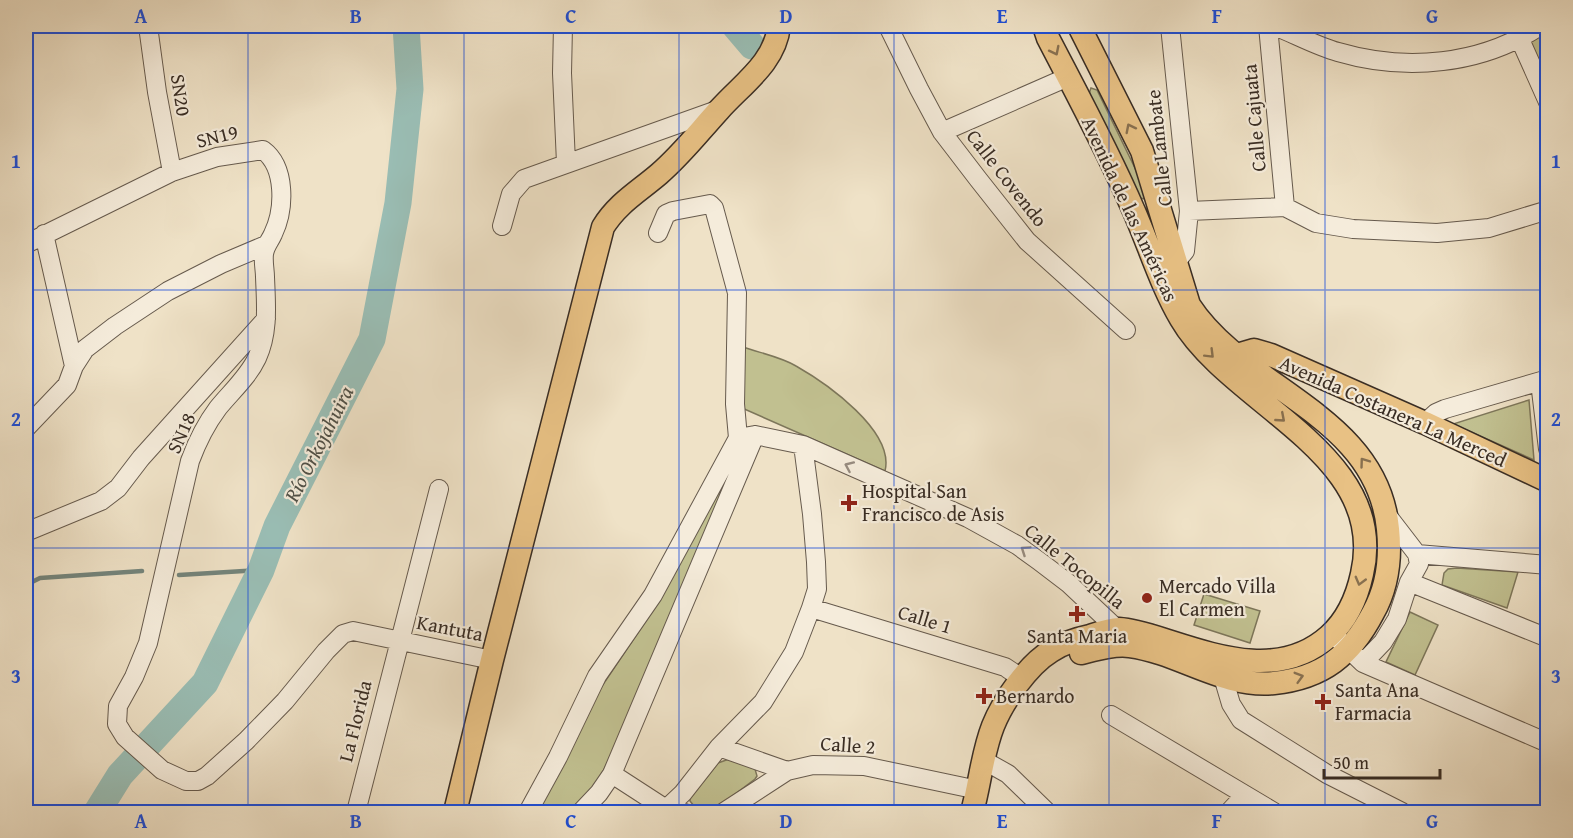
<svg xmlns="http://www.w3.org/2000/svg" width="1573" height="838" font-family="'Gentium Book Plus',serif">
<rect width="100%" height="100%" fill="#efe2c7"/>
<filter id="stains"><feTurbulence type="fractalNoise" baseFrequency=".00333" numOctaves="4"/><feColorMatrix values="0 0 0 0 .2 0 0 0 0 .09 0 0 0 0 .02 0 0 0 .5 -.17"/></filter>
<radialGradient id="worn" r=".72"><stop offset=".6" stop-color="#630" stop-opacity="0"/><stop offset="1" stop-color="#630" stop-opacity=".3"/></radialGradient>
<path fill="#c1c090" stroke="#7d765a" stroke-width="1.5" d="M1547 27V79L1528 39Z
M1091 88 1097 90 1148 195 1145 199 1140 198 1089 94Z
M743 347C760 353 781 357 796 366 826 383 895 431 885 471L742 408Z
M1529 400 1534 460 1453 424Z
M736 457 650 673 597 784 573 812H536L598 692 651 613Z
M1457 568 1518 572 1507 608 1442 585 1444 573 1448 569Z
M1204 594 1260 611 1250 643 1194 625Z
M1410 612 1438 625 1415 675 1386 662Z
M729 759 755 769 757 776 755 779 718 807 713 809 694 806 690 801V798L718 763Z"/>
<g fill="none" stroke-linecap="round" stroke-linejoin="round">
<path stroke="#73847b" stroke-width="4.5" d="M179 575 261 570
M26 585 40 578 142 571"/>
<path stroke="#9abeb5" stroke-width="27" d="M735 26 752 46
M97 812 120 775 205 683 261 570 277 526 372 339 398 203 410 89 406 26"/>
<g stroke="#665a4d" stroke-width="20">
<path id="minor" d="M148 26 157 92 172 172
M563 26 562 73 566 163
M888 26 919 89 942 132 978 179 1027 241 1126 330
M1170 26 1189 211 1185 251 1175 263
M1268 26 1285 207
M1274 26C1295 34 1316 46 1338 52 1406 72 1481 65 1540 26
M1514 26 1548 102
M942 132 1068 77
M1189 211 1285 207 1316 223 1353 229 1437 233 1489 228 1548 210
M502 226 511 194 524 179 720 109
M44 234 74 366
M26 244 172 172 217 157 263 150C286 167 285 209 273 234 270 241 265 246 264 254 263 262 265 270 265 277 266 304 269 332 257 358 248 377 231 392 218 408 206 424 197 442 190 461L148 643 134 677 118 706 117 724 125 737 162 770 186 781H198L207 776 246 741 285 701 326 651 343 634 353 631 492 660
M1540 382 1548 449
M1425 423 1436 413 1445 409 1548 379
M26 428 67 385 74 366 85 349 115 326 168 291 221 264 266 245
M738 438 755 435 803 445 968 518 1017 545 1039 561 1068 583 1117 629
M26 532 101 501 118 488 141 458 266 319
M1417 554 1548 565
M1409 582 1548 638
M811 608 1005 667 1023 679
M1338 639 1363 663 1548 743
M1363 663 1383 642 1397 619 1409 582 1419 564 1417 554 1387 515
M1226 666 1223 677 1231 704 1241 720 1327 774 1402 812
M1111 715 1274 812
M719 747 787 771 813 765 864 766 978 790
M983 760 1008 774 1047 812
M612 774 666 809 683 812
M666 809 683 793 719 747 763 702 794 652 811 608 817 589 816 562 812 514 803 445
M356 812 439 489
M528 812 558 757 597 676 653 595 738 438 735 404 737 293 714 208 710 204 673 211 666 214 658 233
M581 812 599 793 612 774 755 435
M724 812 787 771
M1229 812 1244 796"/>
</g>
<g stroke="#392d24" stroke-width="25">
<path id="major" d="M1079 26 1142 151 1189 305C1245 391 1377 414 1388 529 1391 558 1387 588 1373 613 1351 655 1323 678 1274 683 1223 688 1180 653 1130 646 1114 644 1097 649 1081 653
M1237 355 1254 350 1271 355 1425 423 1548 481
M455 812 492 660 603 227C618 203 638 192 659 174 683 153 698 133 719 110 742 84 775 63 779 26
M972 812C980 784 982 754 993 726 1003 701 1028 665 1051 651 1063 643 1076 639 1090 636 1099 633 1110 629 1119 629 1136 630 1155 637 1171 642 1224 659 1283 677 1329 636 1347 620 1357 597 1362 574 1390 454 1231 405 1181 319 1161 285 1149 245 1133 209 1108 151 1077 94 1048 38L1044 26"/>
</g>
<use href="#minor" stroke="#f5ecdb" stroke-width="18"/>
<use href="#major" stroke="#e8c184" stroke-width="22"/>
</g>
<defs><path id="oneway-chevron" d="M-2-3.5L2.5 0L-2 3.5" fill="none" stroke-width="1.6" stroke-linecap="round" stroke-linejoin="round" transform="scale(1.5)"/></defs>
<g stroke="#88704f">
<use href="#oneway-chevron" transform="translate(1055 51) rotate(63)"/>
<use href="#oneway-chevron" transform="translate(1130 128) rotate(-117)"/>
<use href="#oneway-chevron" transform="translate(1210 354) rotate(45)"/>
<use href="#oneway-chevron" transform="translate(1281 418) rotate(41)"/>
<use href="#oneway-chevron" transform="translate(1364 462) rotate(-126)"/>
<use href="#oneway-chevron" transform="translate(1360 581) rotate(105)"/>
<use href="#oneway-chevron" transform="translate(1299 677) rotate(-16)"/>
</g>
<g stroke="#978c80">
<use href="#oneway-chevron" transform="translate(849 466) rotate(-156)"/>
<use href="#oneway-chevron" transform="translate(1025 550) rotate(-146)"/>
</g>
<path fill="none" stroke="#1d4ed8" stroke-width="1.5" stroke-opacity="0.55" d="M248 26V812M464 26V812M679 26V812M894 26V812M1109 26V812M1325 26V812M26 290H1548M26 548H1548"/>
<g fill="#8f2418" stroke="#f5ecdb" stroke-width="2">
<path d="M846 494h6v6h6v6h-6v6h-6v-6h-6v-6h6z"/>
<circle cx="1147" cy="598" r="6"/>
<path d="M1074 605h6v6h6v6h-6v6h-6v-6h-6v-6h6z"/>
<path d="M981 687h6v6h6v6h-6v6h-6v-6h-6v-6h6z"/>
<path d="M1320 693h6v6h6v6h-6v6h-6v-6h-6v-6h6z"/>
</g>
<g text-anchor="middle" stroke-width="4.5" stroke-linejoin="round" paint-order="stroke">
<g font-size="20" fill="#392d24" stroke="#f5ecdb">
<text transform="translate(181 95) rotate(81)" y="7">SN20</text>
<text transform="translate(1254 118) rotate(-95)" y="7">Calle Cajuata</text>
<text transform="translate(217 136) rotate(-14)" y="7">SN19</text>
<text transform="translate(1159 148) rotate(-96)" y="7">Calle Lambate</text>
<text transform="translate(1007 178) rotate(52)" y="7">Calle Covendo</text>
<text transform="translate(1130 209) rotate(65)" y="7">Avenida de las Américas</text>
<text transform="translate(1393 411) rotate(24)" y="7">Avenida Costanera La Merced</text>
<text transform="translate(181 433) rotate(-66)" y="7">SN18</text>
<text transform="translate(1075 566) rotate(39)" y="7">Calle Tocopilla</text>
<text transform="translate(925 619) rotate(17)" y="7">Calle 1</text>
<text transform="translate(450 628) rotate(11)" y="7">Kantuta</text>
<text transform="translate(355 721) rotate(-76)" y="7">La Florida</text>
<text transform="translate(848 745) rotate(4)" y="7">Calle 2</text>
</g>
<g font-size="20" fill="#392d24" stroke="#f5ecdb" text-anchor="start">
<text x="862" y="498">Hospital San<tspan x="862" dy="23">Francisco de Asis</tspan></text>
<text x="1159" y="593">Mercado Villa<tspan x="1159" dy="23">El Carmen</tspan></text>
<text x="1077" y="643" text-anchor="middle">Santa Maria</text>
<text x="1335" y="697">Santa Ana<tspan x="1335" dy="23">Farmacia</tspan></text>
<text x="996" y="703">Bernardo</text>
</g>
<g font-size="21" font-style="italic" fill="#515148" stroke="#f5ecdb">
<text transform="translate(319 444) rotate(-63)" y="7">Río Orkojahuira</text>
</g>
</g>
<rect width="1573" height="838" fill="none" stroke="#efe2c7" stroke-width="66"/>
<path d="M1324 769v9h116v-9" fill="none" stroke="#392d24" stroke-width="3"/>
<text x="1333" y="769" font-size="18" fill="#392d24" stroke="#f5ecdb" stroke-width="4.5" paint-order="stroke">50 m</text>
<rect x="33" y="33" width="1507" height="772" fill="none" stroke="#1d4ed8" stroke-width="2"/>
<g font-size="20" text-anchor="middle" font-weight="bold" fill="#1d4ed8">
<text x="141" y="23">A</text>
<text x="356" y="23">B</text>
<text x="571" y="23">C</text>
<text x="786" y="23">D</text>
<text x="1002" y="23">E</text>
<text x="1217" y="23">F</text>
<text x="1432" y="23">G</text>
<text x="16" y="168">1</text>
<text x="1556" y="168">1</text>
<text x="16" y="426">2</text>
<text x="1556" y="426">2</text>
<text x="16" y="683">3</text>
<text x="1556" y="683">3</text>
<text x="141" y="828">A</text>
<text x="356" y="828">B</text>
<text x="571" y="828">C</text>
<text x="786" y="828">D</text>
<text x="1002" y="828">E</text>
<text x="1217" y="828">F</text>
<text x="1432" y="828">G</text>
</g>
<rect width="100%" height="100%" filter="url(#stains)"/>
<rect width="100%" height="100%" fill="url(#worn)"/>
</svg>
